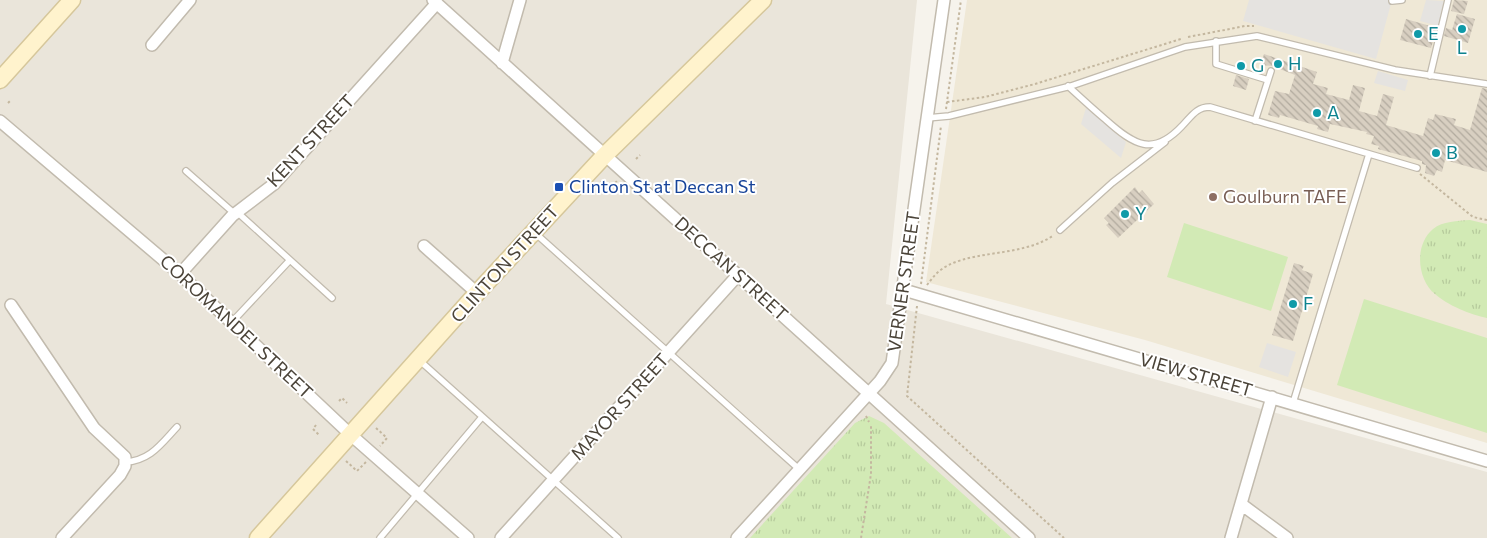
<svg xmlns="http://www.w3.org/2000/svg" width="1487" height="538" font-family="Commissioner,sans-serif">
<defs>
<pattern id="park-tufts" width="24" height="20" patternUnits="userSpaceOnUse" patternTransform="scale(1.25)"><rect width="24" height="20" fill="#d2eab5"/><path d="M3 7l-1-3M5 7V3M7 7l1-3M15 17l-1-3M17 17v-4M19 17l1-3" fill="none" stroke="#b6ca9c"/></pattern>
<pattern id="building-back-hatch" width="6" height="6" patternUnits="userSpaceOnUse" patternTransform="scale(1.25)"><rect width="6" height="6" fill="#d8cfc1"/><path d="M-1 5l2 2M0 0l6 6M5-1l2 2" fill="none" stroke="#b1aa9e"/></pattern>
</defs>
<rect width="100%" height="100%" fill="#f6f3ec"/>
<path fill="#eae5da" d="M0 0H917L886 304 1487 472V538H0Z"/>
<path fill="#efe8d6" d="M967 0H1487V443L1145 340 926 282Z"/>
<path fill="url(#park-tufts)" d="M1470 220 1487 224V318C1471 315 1447 305 1435 294 1417 279 1414 245 1433 229 1443 221 1457 221 1470 220Z
M869 416 884 423 1012 538H750L855 423Z"/>
<path fill="#d2eab5" d="M1184 223 1288 257 1271 311 1167 277Z
M1364 299 1487 338V433L1337 385Z"/>
<path fill="#e5e3e0" d="M1249 0H1392L1376 59 1243 21Z
M1426 0 1444 1 1438 26 1420 21Z
M1378 71 1408 80 1405 91 1374 83Z
M1086 108 1126 142 1121 158 1081 124Z
M1267 343 1296 352 1288 377 1259 367Z"/>
<path fill="url(#building-back-hatch)" d="M1454 0 1468 1 1464 14 1451 11Z
M1457 14 1475 19 1468 43 1444 36 1446 28 1452 30Z
M1406 19 1437 28 1431 48 1400 40Z
M1264 54 1317 72 1313 84 1328 88 1326 94 1349 100 1353 85 1365 88 1359 111 1377 116 1383 94 1394 97 1386 125 1423 136 1428 118 1433 120 1435 114 1456 119 1454 125 1470 130 1482 88 1487 89V172L1445 160 1442 172 1437 170 1434 176 1425 173 1426 165 1422 164V161L1378 149 1379 146 1371 144 1374 136 1366 134 1367 132 1330 124 1328 132 1317 129 1318 126 1280 115 1279 118 1268 115 1275 91 1289 94 1295 75 1272 66 1261 65Z
M1236 75 1249 79 1246 90 1233 86Z
M1135 187 1139 193 1142 190 1154 204 1118 238 1106 225 1109 223 1104 218Z
M1294 263 1304 266 1302 270 1313 274 1293 341 1272 335Z"/>
<g fill="none" stroke-linecap="round" stroke-linejoin="round">
<g stroke="#c2bbae" stroke-width="8">
<path id="lane" d="M1392 1 1402 0
M1216 41V64L1268 80
M1430 76 1448 0
M1068 86C1081 98 1093 109 1106 120 1134 145 1153 157 1182 126 1191 117 1196 107 1210 107L1417 168
M927 118 949 116 1071 86 1185 47 1257 36 1395 70 1487 84
M1255 121 1271 71
M186 171 235 214
M237 212 332 298
M1060 230 1112 183 1165 142
M535 233 800 470
M232 322 290 260
M419 360 618 538
M1293 403 1369 154
M125 462C150 461 161 444 177 427
M380 538 482 417"/>
</g>
<g stroke="#c2bbae" stroke-width="14">
<path id="street" d="M433 0 1029 538
M152 45 190 0
M502 63 520 0
M0 121 180 274 351 435 468 538
M424 246 477 293
M180 274 232 216 274 184 437 3
M904 290 1487 461
M11 305 94 428 125 457V466L120 475 62 538
M1241 504 1287 538
M501 538 738 275
M737 538 880 381 892 363 944 0
M1231 538 1272 397"/>
</g>
<g stroke="#d6c79b" stroke-width="19">
<path id="secondary" d="M0 80 72 0
M258 538 477 293 605 155 763 0"/>
</g>
<path stroke="#c4b79f" stroke-width="2" stroke-dasharray="2.5 2.5" stroke-linecap="butt" d="M1188 37 1245 26H1254
M947 102 985 97 1035 84 1181 39
M8 103 10 101
M946 109 961 0
M636 159 640 155
M1420 174 1473 217 1487 220
M601 181 609 189 617 181
M921 284 941 126
M927 285C930 281 933 277 937 273 964 248 1020 259 1054 235
M917 306 907 396 1064 538
M339 401 342 398 347 403
M866 416 869 422
M316 425 313 429 320 436
M376 428 387 438 380 446
M346 461 357 471 366 462
M861 538 871 474V424"/>
<use href="#lane" stroke="#fff" stroke-width="5.5"/>
<use href="#street" stroke="#fff" stroke-width="11"/>
<use href="#secondary" stroke="#fff3cd" stroke-width="16"/>
</g>
<g fill="#0f9aa8" stroke="#fff" stroke-width="2">
<circle cx="1462" cy="29" r="5"/>
<circle cx="1418" cy="34" r="5"/>
<circle cx="1278" cy="64" r="5"/>
<circle cx="1241" cy="66" r="5"/>
<circle cx="1317" cy="113" r="5"/>
<circle cx="1436" cy="153" r="5"/>
<circle cx="1125" cy="214" r="5"/>
<circle cx="1293" cy="304" r="5"/>
</g>
<rect fill="#1a4fb4" stroke="#fff" stroke-width="2" x="554" y="182" width="10" height="10" rx="2.5"/>
<circle fill="#8d6e63" stroke="#fff" stroke-width="2" cx="1213" cy="197" r="5"/>
<g text-anchor="middle" stroke-width="4" stroke-linejoin="round" paint-order="stroke">
<g font-size="18" fill="#0d838f" stroke="#fff" text-anchor="start">
<text x="1428" y="40">E</text>
<text x="1462" y="54" text-anchor="middle">L</text>
<text x="1288" y="70">H</text>
<text x="1251" y="72">G</text>
<text x="1327" y="119">A</text>
<text x="1446" y="159">B</text>
<text x="1135" y="220">Y</text>
<text x="1303" y="310">F</text>
</g>
<g font-size="18" fill="#4b4439" stroke="#fff">
<text transform="translate(311 141) rotate(-47)" y="6">KENT STREET</text>
<text transform="translate(505 264) rotate(-48)" y="6">CLINTON STREET</text>
<text transform="translate(731 269) rotate(42)" y="6">DECCAN STREET</text>
<text transform="translate(904 282) rotate(-82)" y="6">VERNER STREET</text>
<text transform="translate(236 327) rotate(43)" y="6">COROMANDEL STREET</text>
<text transform="translate(1196 375) rotate(16)" y="6">VIEW STREET</text>
<text transform="translate(620 407) rotate(-48)" y="6">MAYOR STREET</text>
</g>
<g font-size="18" fill="#164399" stroke="#fff" text-anchor="start">
<text x="569" y="193">Clinton St at Deccan St</text>
</g>
<g font-size="18" fill="#785e54" stroke="#fff" text-anchor="start">
<text x="1223" y="203">Goulburn TAFE</text>
</g>
</g>
</svg>
